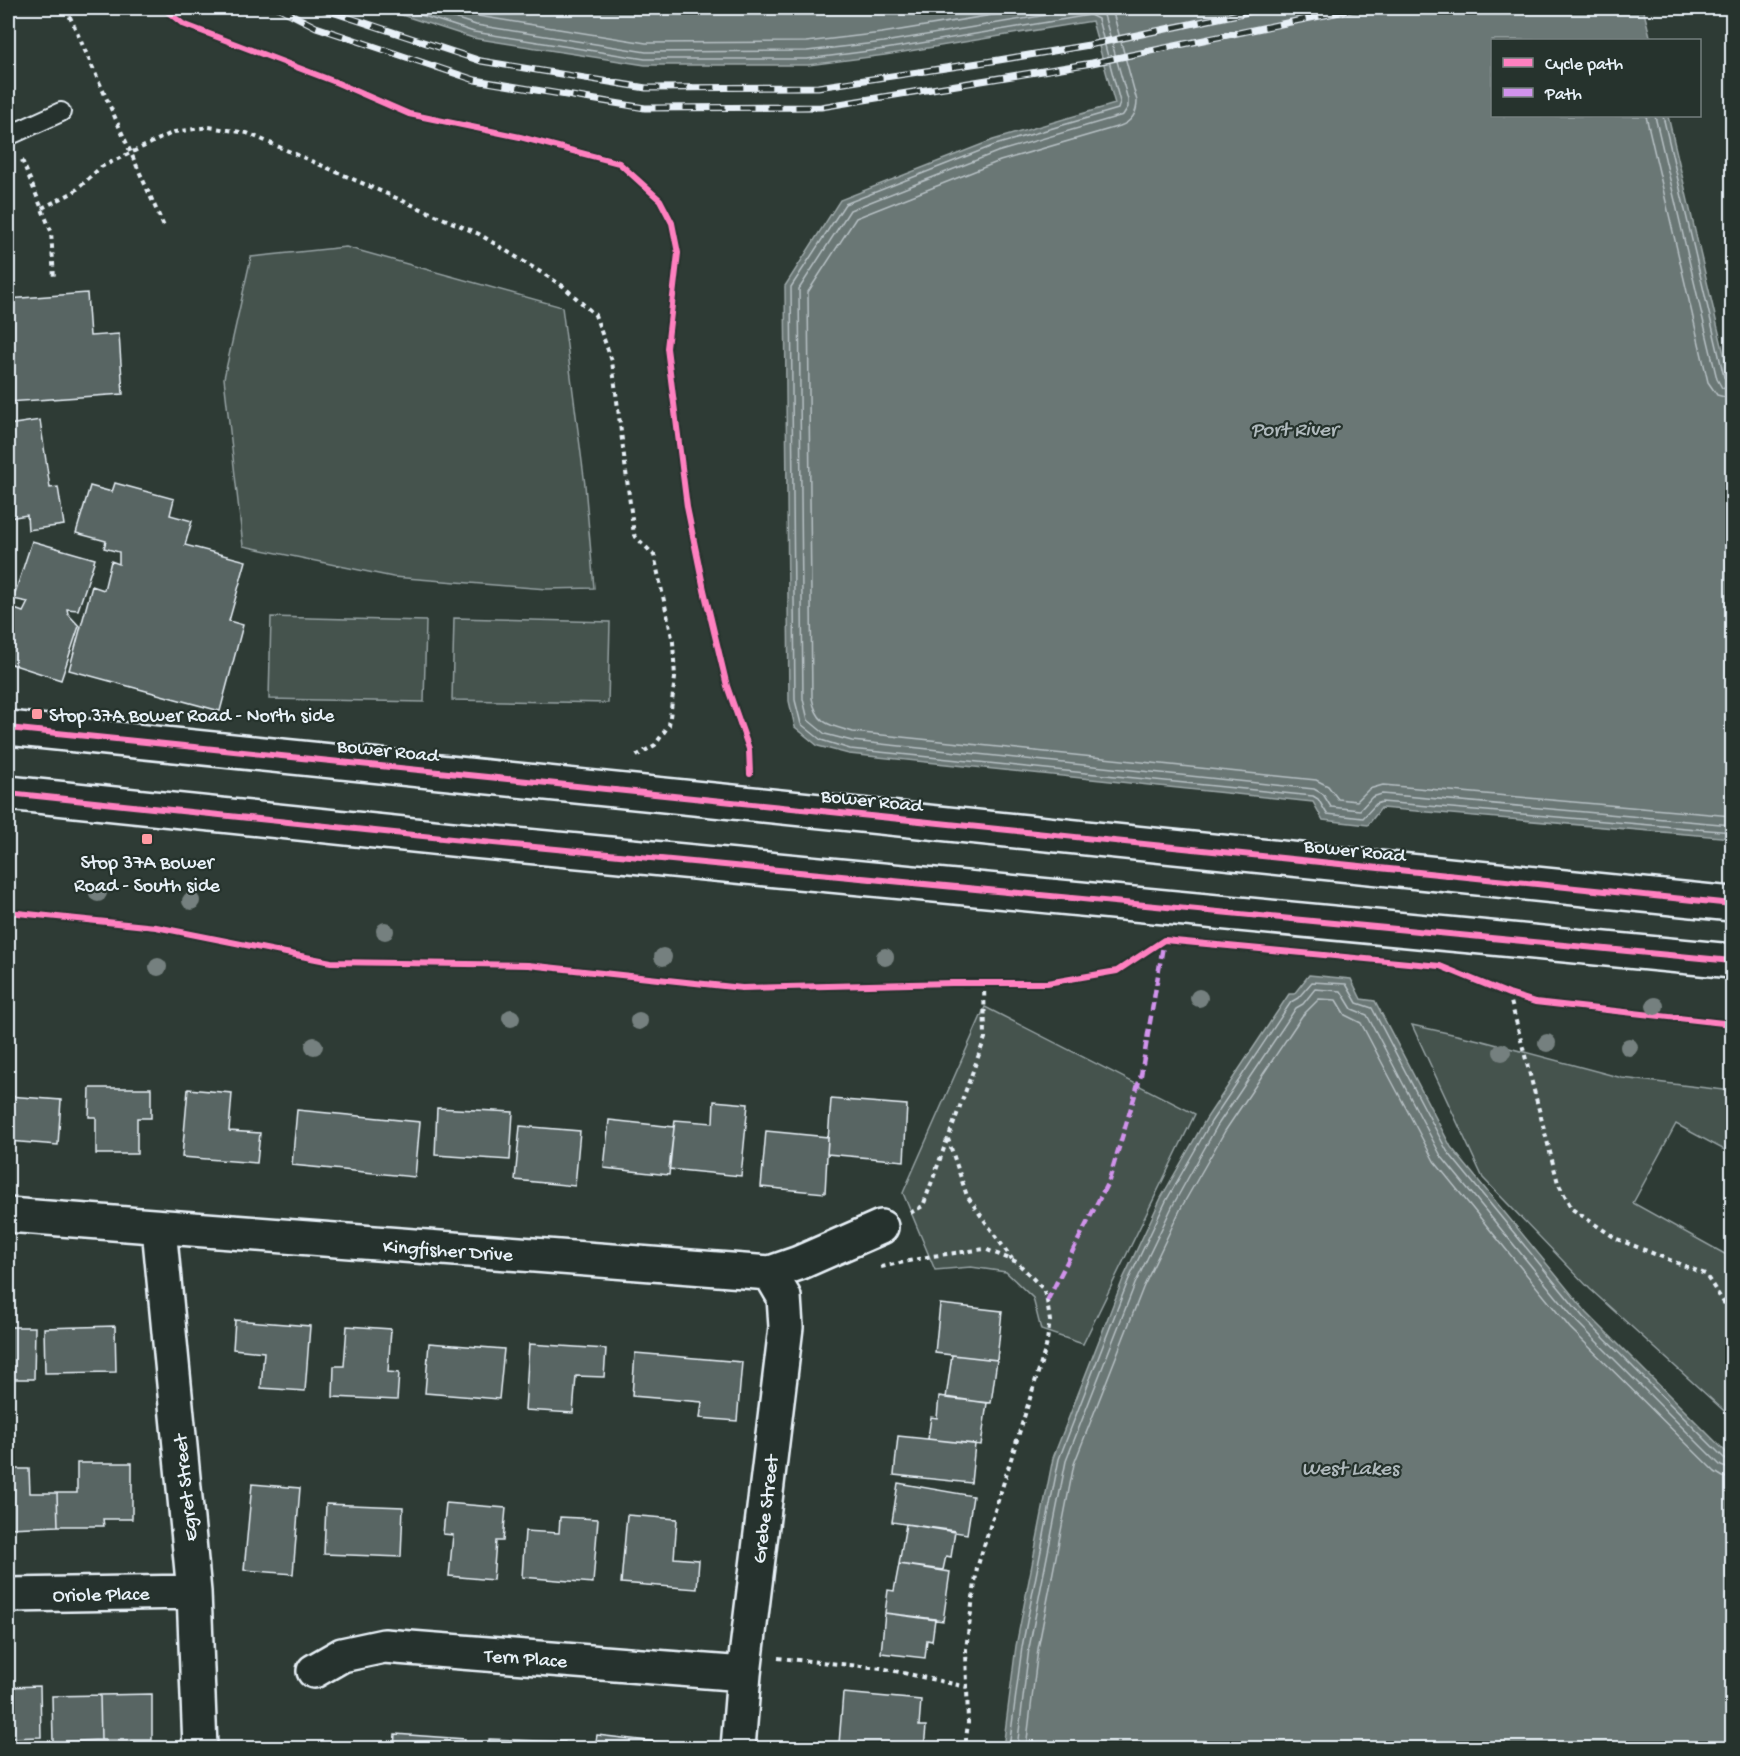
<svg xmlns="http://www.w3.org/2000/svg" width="1740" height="1756" font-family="'Gochi Hand',sans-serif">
<rect width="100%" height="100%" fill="#2e3b35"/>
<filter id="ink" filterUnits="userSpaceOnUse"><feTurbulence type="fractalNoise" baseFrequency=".0167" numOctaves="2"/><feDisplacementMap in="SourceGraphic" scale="12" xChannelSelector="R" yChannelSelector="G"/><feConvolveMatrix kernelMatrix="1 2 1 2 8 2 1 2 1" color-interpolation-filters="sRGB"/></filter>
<g filter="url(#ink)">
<path fill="#45524e" stroke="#96a2a3" stroke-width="1.5" d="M346 247 562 307 585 485 594 588 547 589 393 577 243 546 224 378 251 257Z
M271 617 426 621 424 702 269 699Z
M454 618 610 622 608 703 452 700Z
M985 1007 1195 1114 1083 1344 1041 1330 1033 1298 1006 1272 971 1267 935 1270 903 1193Z
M1412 1025 1479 1040 1622 1078 1732 1091V1154L1676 1124 1633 1203 1732 1258V1418L1590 1289 1483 1178Z"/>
<path fill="#6b7775" stroke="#9da8a9" stroke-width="1.5" d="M380 8H1643L1651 40H1492V116H1668L1732 388V838L1381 808 1368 825 1323 820 1313 802 849 754 818 746 795 727 789 701 785 286 840 200 993 140 1115 104 1092 21 885 55 808 65H645L473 38Z
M1309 975 1351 979 1361 999 1375 1001 1451 1147 1587 1313 1732 1458V1748H1003L1016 1646 1053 1458 1123 1279 1161 1198 1206 1119 1289 994H1294Z"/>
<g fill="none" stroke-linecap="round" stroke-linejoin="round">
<path stroke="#b6c0c4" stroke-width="1.5" d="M399 8 474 32 645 59H807L885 49 1090 15 1098 19 1120 102 1118 109 995 145 845 204 791 287 795 700 801 724 821 740 850 749 1313 796 1318 799 1327 814 1363 818 1376 804 1382 802 1732 832
M423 8 476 25 646 52 807 51 884 42 1089 8 1098 9 1104 15 1128 100V107L1123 115 997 152 850 210 799 289 803 699 808 720 825 734 852 741 1314 789 1323 794 1331 807 1360 810 1372 797 1382 794 1732 825
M451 8 478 16 646 43 806 42 882 33 1035 8
M1110 8 1114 16 1137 101C1137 113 1131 122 1120 126L1000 161 856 218 808 292 812 698C817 725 829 725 853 732L1316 780 1328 786 1338 799 1357 801 1369 789 1383 785 1732 816
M1646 116 1708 382 1717 395 1732 399
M1655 116 1717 379 1722 388 1732 390
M1663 116 1724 377 1727 381 1732 383
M1009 1748 1022 1647 1059 1459 1128 1281 1166 1201 1211 1122 1291 1002 1298 998 1312 982 1346 984 1357 1003 1372 1008 1447 1151 1583 1317 1726 1460 1732 1462
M1017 1748 1029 1648 1066 1461 1135 1284 1173 1205 1217 1126 1296 1008 1303 1004 1315 989 1341 991 1352 1009 1367 1015 1441 1156 1577 1322 1721 1466 1732 1470
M1026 1748 1038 1649 1074 1464 1143 1288 1181 1208 1225 1131 1302 1016 1319 999 1336 1000 1345 1015 1361 1023 1434 1161 1570 1328 1715 1472 1723 1477 1732 1479"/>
</g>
<path fill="#596563" stroke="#e8f1f8" stroke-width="1.5" d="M87 293 90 336 119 334 123 394 8 402V299Z
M40 420 50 488 58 487 64 525 28 530 27 515 8 518V425Z
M115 483 174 499 170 515 192 521 185 545 246 561 229 621 243 625 220 711 69 670 92 586 104 590 111 561 119 564V552L104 548 106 541 76 533 90 486 112 492Z
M32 541 95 559 78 610 67 609 68 614 79 626 61 680 8 663V623L12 608 23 612 28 602 13 599Z
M90 1088H151V1118H137V1154H96V1117H89Z
M188 1089 232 1093 229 1131 260 1133 257 1163 182 1157Z
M8 1096 61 1100 58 1145 8 1141Z
M831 1099 907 1105 904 1161 827 1154Z
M714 1101 748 1104 741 1176 669 1169 675 1120 713 1123Z
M437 1108 513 1112 510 1160 435 1155Z
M297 1110 420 1122 415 1177 292 1165Z
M609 1120 674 1127 669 1175 604 1168Z
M520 1126 580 1131 575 1186 515 1180Z
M766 1131 828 1137 825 1193 761 1187Z
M940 1304 1002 1311 997 1360 935 1353Z
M235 1320 310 1326 305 1391 261 1388 264 1352 233 1349Z
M115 1326 116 1372 45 1373 44 1328Z
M347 1326 391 1329 388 1372 399 1373 397 1400 333 1397 334 1366H344Z
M8 1327H35L34 1379H8Z
M429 1343 504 1349 499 1399 425 1393Z
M529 1344 606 1349 604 1377 576 1376 573 1413 525 1410Z
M635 1353 742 1362 737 1421 700 1418 702 1402 632 1396Z
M952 1355 997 1360 991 1403 946 1398Z
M939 1396 987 1403 981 1445 928 1439 931 1417 937 1418Z
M898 1436 975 1444 971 1483 894 1475Z
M77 1463H132V1519H103L104 1526H58L57 1493H77Z
M8 1469H29L30 1493H57L58 1526 8 1528Z
M898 1483 973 1496 967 1534 892 1522Z
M252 1484 300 1488 293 1574 244 1570Z
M446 1503 506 1508 503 1541H496L493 1580 449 1576 453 1535 443 1534Z
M326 1504 403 1507 401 1557 324 1554Z
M627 1515 677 1519 674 1558 699 1560 697 1589 621 1583Z
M560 1517 598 1519 593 1583 522 1577 525 1531 559 1533Z
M906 1524 955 1531 951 1557 946 1556 943 1570 899 1564Z
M899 1564 950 1572 943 1621 885 1613 888 1590 894 1591Z
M885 1613 935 1619 932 1641 927 1640 925 1658 881 1653Z
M40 1686 41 1737 8 1738V1687Z
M843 1693 921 1700 919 1726H926L924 1748H892L839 1744Z
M152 1694V1740H101L100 1695Z
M100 1695 101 1740 53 1742 52 1696Z
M395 1734 465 1739 464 1748H394Z
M597 1735 665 1743 664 1748H595Z
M489 1739 565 1742V1748H489Z
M862 1746 892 1748H862Z"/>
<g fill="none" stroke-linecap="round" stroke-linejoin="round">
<g stroke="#e8f1f8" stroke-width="22">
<path id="service" d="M8 136 61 112"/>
</g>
<g stroke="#e8f1f8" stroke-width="38">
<path id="minor" d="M8 1215 770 1273 799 1263 881 1227
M159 1228 194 1592 200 1748
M8 1595 194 1592
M314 1671 342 1655 384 1646 744 1674
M738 1748 744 1674 786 1327 784 1297 770 1273"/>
</g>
<g stroke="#e8f1f8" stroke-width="38">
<path id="secondary" d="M8 728 1732 904
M8 793 452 839 1732 961"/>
</g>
<path stroke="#e8f1f8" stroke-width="4" stroke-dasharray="4.5 4.5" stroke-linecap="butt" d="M66 8 165 229
M22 160 51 231 54 279
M42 208 74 192 101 167 174 132 209 127 247 133 479 234 563 286 595 315 612 361 634 535 654 555 673 642 675 678 669 725 655 745 636 756
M984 983 985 1038 948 1139 967 1196 1012 1259
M1509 994 1558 1183 1572 1209 1617 1239 1705 1274 1732 1315
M910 1213 923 1206 947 1140
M881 1267 932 1256 985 1249 1017 1262 1043 1289 1047 1301 1050 1321 1046 1347 977 1568 966 1649 968 1723 965 1748
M778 1658 881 1668 967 1687"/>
<use href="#service" stroke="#26332d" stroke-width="18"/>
<use href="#minor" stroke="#26332d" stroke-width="33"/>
<use href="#secondary" stroke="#26332d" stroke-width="33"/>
<g stroke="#e8f1f8" stroke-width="7">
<path id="rail" d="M279 8 316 27 475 80 645 108 821 107 1092 63 1359 8
M320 8 481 61 646 88 818 87 999 60 1089 45 1267 8"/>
</g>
<use href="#rail" stroke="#26332d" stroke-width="4.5" stroke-dasharray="14" stroke-linecap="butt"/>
<path stroke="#d193ec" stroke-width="4.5" stroke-dasharray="9 4.5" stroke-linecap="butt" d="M1047 1301 1109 1180 1141 1075 1164 940"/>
<g stroke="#26332d" stroke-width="10">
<path id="cycleway" d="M163 8 183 24 333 81 409 114 520 137 619 163 660 200 672 223 678 253 667 348 687 507 704 590 727 686 749 749 750 774
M8 728 1732 904
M8 793 452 839 1732 961
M8 912 156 927 331 962 528 965 742 988 952 983H1047L1117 971 1164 940 1440 966 1509 994 1535 1002 1732 1024"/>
</g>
<use href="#cycleway" stroke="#ff80c0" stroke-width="6"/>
</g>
<g fill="#75807f">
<circle cx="98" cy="893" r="9"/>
<circle cx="191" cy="901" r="9"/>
<circle cx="385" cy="931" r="9"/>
<circle cx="663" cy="957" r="9"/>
<circle cx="885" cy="957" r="9"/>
<circle cx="158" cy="967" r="9"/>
<circle cx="1199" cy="998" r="9"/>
<circle cx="1655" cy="1006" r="9"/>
<circle cx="511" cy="1018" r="9"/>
<circle cx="639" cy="1021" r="9"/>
<circle cx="1547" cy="1043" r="9"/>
<circle cx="314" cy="1046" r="9"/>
<circle cx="1629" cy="1047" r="9"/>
<circle cx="1502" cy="1052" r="9"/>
</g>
</g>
<g fill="#ff9aa2" stroke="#26332d" stroke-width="2">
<rect x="31" y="708" width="12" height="12" rx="3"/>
<rect x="141" y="833" width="12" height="12" rx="3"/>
</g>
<g text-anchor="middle" stroke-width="4.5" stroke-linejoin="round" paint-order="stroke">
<g font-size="20" fill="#e8f1f8" stroke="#26332d" text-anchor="start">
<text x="49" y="721">Stop 37A Bower Road - North side</text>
<text x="147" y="868" text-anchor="middle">Stop 37A Bower<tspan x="147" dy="23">Road - South side</tspan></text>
</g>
<g font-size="20" fill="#e8f1f8" stroke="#26332d">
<text transform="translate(388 749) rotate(6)" y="7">Bower Road</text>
<text transform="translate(872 799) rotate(6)" y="7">Bower Road</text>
<text transform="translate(1355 849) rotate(6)" y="7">Bower Road</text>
<text transform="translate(448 1249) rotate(4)" y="7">Kingfisher Drive</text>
<text transform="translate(184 1488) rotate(-96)" y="7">Egret Street</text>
<text transform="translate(764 1509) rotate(-83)" y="7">Grebe Street</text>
<text transform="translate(101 1593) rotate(-1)" y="7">Oriole Place</text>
<text transform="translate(526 1657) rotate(4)" y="7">Tern Place</text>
</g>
<g font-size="21" font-style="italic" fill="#b0babd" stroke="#26332d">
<text x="1294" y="435">Port River</text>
<text x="1350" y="1474">West Lakes</text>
</g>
</g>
<rect width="1740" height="1756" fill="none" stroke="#26332d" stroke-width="30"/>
<rect x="15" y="15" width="1710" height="1726" fill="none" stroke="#e8f1f8" stroke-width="2" filter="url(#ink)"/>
<rect x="1491" y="39" width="210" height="78" fill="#26332d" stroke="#747f7e" stroke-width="1.5"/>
<rect x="1503" y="58" width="30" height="9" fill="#ff80c0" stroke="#747f7e" stroke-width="1.5"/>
<text x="1545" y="69" font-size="18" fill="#e8f1f8">Cycle path</text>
<rect x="1503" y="88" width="30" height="9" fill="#d193ec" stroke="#747f7e" stroke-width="1.5"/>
<text x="1545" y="99" font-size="18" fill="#e8f1f8">Path</text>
</svg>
